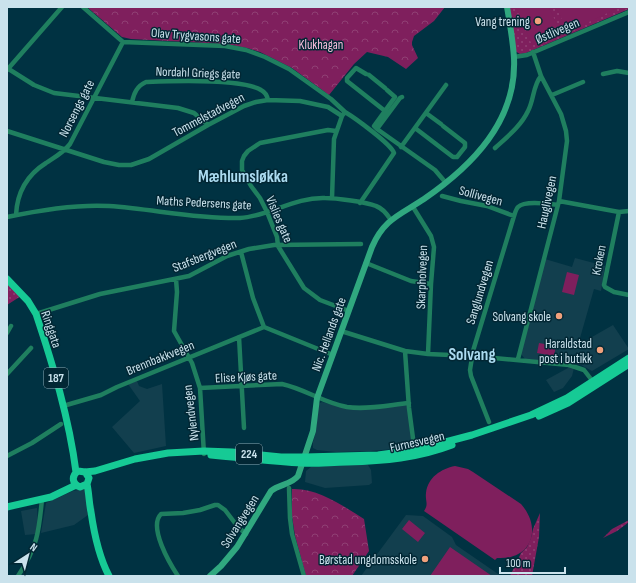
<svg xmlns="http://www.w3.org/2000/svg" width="636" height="583" font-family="'Sofia Sans Condensed',sans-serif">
<defs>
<pattern id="grass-dots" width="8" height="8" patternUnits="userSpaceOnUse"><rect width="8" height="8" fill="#7f1f5d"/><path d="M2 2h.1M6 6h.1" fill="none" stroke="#903f74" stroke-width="1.8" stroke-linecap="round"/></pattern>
<pattern id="forest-crowns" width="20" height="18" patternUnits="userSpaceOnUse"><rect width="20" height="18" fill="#7f1f5d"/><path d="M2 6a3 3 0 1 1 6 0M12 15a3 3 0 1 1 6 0" fill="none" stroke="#903f74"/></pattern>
</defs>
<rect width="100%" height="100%" fill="#003242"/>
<path fill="#123f4e" d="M575 258 605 266 601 291 594 289 578 345 613 325 629 349 592 371 581 365 525 359 521 354 545 259 572 267Z
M568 366 574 368 572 376 563 388 554 392 546 380 568 368Z
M137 381 139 386 147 389 162 384 166 446 134 453 112 427 140 401 128 384Z
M322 402 341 407 408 405 412 445 393 449 371 451 336 452 317 450 313 448V442L316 431 318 404Z
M364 464 368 465 371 470 372 483 369 485 325 488 305 482 306 471 311 467Z
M88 488 95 510 74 525 41 533 46 503 73 491Z
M37 508 38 524 36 534 25 535 21 511Z
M406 515 423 516 452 537 456 545 501 576H361Z"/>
<path fill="url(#grass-dots)" d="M509 7H629V9L526 53 520 54 515 51Z
M7 282 21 296 7 305Z
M540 513 539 537 532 576H510L521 553 527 547 531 538 533 529Z
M629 520V522L617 531 603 538 612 529Z"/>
<path fill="url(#forest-crowns)" d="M87 7H445L434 21 414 36 412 42V45L418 58 406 69 388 57 367 52 354 64 329 95 292 68 260 52 247 48 226 44 131 39 122 37Z
M292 489C318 488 343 506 364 519L369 551 352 576H306L295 536 292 516Z"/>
<path fill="#7f1f5d" d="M516 7H549L561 34 532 45Z
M556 7H620L568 32Z
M567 272 579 275 574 295 562 292Z
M539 343 556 346 554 356 537 353Z
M455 466 468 469 473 472 521 504C543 529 531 560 497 558L495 560 424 511C429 504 425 501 426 493 428 477 441 469 455 466Z
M409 520 425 533 418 542 402 529Z
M450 547 492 576H430Z"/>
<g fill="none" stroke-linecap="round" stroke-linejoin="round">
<path stroke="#1f7f5f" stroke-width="4.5" d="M83 7 123 42 225 46 246 50 265 57 289 69 331 99 345 112 342 116
M514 57 527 55 629 12
M7 68 34 85 54 93 178 108 194 113 208 125
M7 70 62 7
M366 74 356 68 347 78V81L385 111
M603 74 617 71 629 73
M369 75 385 88
M552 95 583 82
M402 97 400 98 377 129 435 170 446 183
M132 102C134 93 137 86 146 82 171 81 241 78 261 90 265 92 267 95 268 100
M345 112C355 118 391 144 394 153L360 203
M426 113 441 124
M415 128 453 157H457L465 147V143L443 126
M377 129 374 126 395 97 387 90
M7 131 104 162 119 165H131L149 159 208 125 244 106 256 102 268 100 300 101 328 107 342 116 334 139 332 198
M336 131 328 130 260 143 248 151 244 156 242 161V170L251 186 260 198 267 212 277 237 278 246 304 288 320 300 349 311
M401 147 446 85
M495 148C507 137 521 126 528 111 534 100 533 85 541 76
M442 196 461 201 487 206 514 216
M559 201 619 212 629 211
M413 207 431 236 434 247 431 284 428 354
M619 212 604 285 605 287 614 292 629 295
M16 215C17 193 27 175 46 163 55 157 63 153 70 144L123 42
M7 217C40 210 75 204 109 206 153 209 196 219 240 218 270 216 294 197 325 198 336 198 366 202 376 206 382 208 387 214 391 220
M241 252 253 298 264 327 333 355
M366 263 411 281 431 284
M176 279 177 292 174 331 192 363 200 388 204 454
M36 314 100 294 189 276 227 256 249 249 274 245 361 244
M341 331 405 351 428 354 473 356 569 365 584 370 594 383
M7 333 11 326
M239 337 244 428
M405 351 409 408 414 446
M518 359 559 201 567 141 566 131 561 114 541 76 533 52
M7 374 31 348
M200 388 282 384C305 389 324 403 347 407 367 410 389 405 409 403
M63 406 101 395 117 387 264 327
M489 422 471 376 470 370 473 351 514 216C515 213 516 209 518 207 525 200 549 204 558 205
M7 456 32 443 61 424
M289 488 290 518 292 534 304 576
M18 576C37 548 39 532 42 499
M178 576C170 564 148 527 161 514L183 513 200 510 215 505H218L225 510 238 527 246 534"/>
<path stroke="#30a87f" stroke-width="6" d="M210 576 221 566 237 547 271 491C279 484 291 485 298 476L313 431 317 398 372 247C384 219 400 215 424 199 472 166 517 121 514 58 513 41 510 24 507 7"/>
<path stroke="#16ca95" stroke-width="7" d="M7 279 28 301 36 314C53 365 69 418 76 472
M539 416 568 403 629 364
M211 455C241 458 271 461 302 463 317 464 332 462 347 462 384 461 418 458 452 445
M85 472 89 478 87 484 80 487C72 484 71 476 78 471L85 472 95 471 135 459 168 453 204 451 232 452 281 457H305L378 455 415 450 472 435 531 415 567 398 629 358
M87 484C89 493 89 503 91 512 94 533 99 557 109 576
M7 507 51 497 76 485"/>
</g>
<g fill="#f1a17c" stroke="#022734" stroke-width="1.5">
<circle cx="538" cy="21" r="4"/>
<circle cx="559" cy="316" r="4"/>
<circle cx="600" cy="350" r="4"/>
<circle cx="425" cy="559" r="4"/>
</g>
<g text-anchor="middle" stroke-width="3" stroke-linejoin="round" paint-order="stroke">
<g fill="#022734" stroke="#8eaab5" stroke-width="1">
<rect x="44" y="368" width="24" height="20" rx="3"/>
<rect x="236" y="444" width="26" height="20" rx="3"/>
</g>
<g font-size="12" font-weight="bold" fill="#cae2ec">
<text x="56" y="382">187</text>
<text x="249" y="458">224</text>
</g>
<g font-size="13" fill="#cae2ec" stroke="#022734" text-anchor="end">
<text x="530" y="26">Vang trening</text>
<text x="551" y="321">Solvang skole</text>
<text x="592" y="348">Haraldstad<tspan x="592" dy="15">post i butikk</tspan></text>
<text x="417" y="564">Børstad ungdomsskole</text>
</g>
<g font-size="13" fill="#cae2ec" stroke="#022734">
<text transform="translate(557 30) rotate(-23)" y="5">Østlivegen</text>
<text transform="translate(196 35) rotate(4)" y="5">Olav Trygvasons gate</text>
<text transform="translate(198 72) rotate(2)" y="5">Nordahl Griegs gate</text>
<text transform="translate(76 108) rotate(-63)" y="5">Norsengs gate</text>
<text transform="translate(208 114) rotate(-28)" y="5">Tommelstadvegen</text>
<text transform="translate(481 195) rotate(15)" y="5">Sollivegen</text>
<text transform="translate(204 202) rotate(3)" y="5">Maths Pedersens gate</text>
<text transform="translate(546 202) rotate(-78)" y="5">Hauglivegen</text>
<text transform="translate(280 219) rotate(67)" y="5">Vislies gate</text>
<text transform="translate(204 255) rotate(-22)" y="5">Stafsbergvegen</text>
<text transform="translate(598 260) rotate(-79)" y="5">Kroken</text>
<text transform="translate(421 277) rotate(-88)" y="5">Skarpholvegen</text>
<text transform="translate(479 292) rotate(-73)" y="5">Sanglundvegen</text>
<text transform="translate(52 329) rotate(71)" y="5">Ringgata</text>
<text transform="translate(328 334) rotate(-70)" y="5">Nic. Hellands gate</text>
<text transform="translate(160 357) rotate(-22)" y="5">Brennbakkvegen</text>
<text transform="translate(246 376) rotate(-3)" y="5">Elise Kjøs gate</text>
<text transform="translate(190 413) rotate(-97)" y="5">Nylendvegen</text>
<text transform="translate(417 441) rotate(-13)" y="5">Furnesvegen</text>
<text transform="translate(239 521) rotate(-58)" y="5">Solvangvegen</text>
</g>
<g font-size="13" fill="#f8bedd" stroke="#022734">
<text x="321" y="49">Klukhagan</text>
</g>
<g font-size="17" font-weight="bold" fill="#abdbf0" stroke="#022734">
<text x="243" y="182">Mæhlumsløkka</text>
<text x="472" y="360">Solvang</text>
</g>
</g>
<rect width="636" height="583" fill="none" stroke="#cae2ec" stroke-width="16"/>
<g transform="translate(28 555) rotate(36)" stroke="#022734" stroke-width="3" paint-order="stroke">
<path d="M0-3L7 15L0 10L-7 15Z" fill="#cae2ec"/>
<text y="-6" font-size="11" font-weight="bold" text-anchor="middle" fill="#cae2ec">N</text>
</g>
<path d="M500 567v6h65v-6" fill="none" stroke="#cae2ec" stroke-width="2"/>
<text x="506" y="567" font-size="12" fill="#cae2ec" stroke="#022734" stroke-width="3" paint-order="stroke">100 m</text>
</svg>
